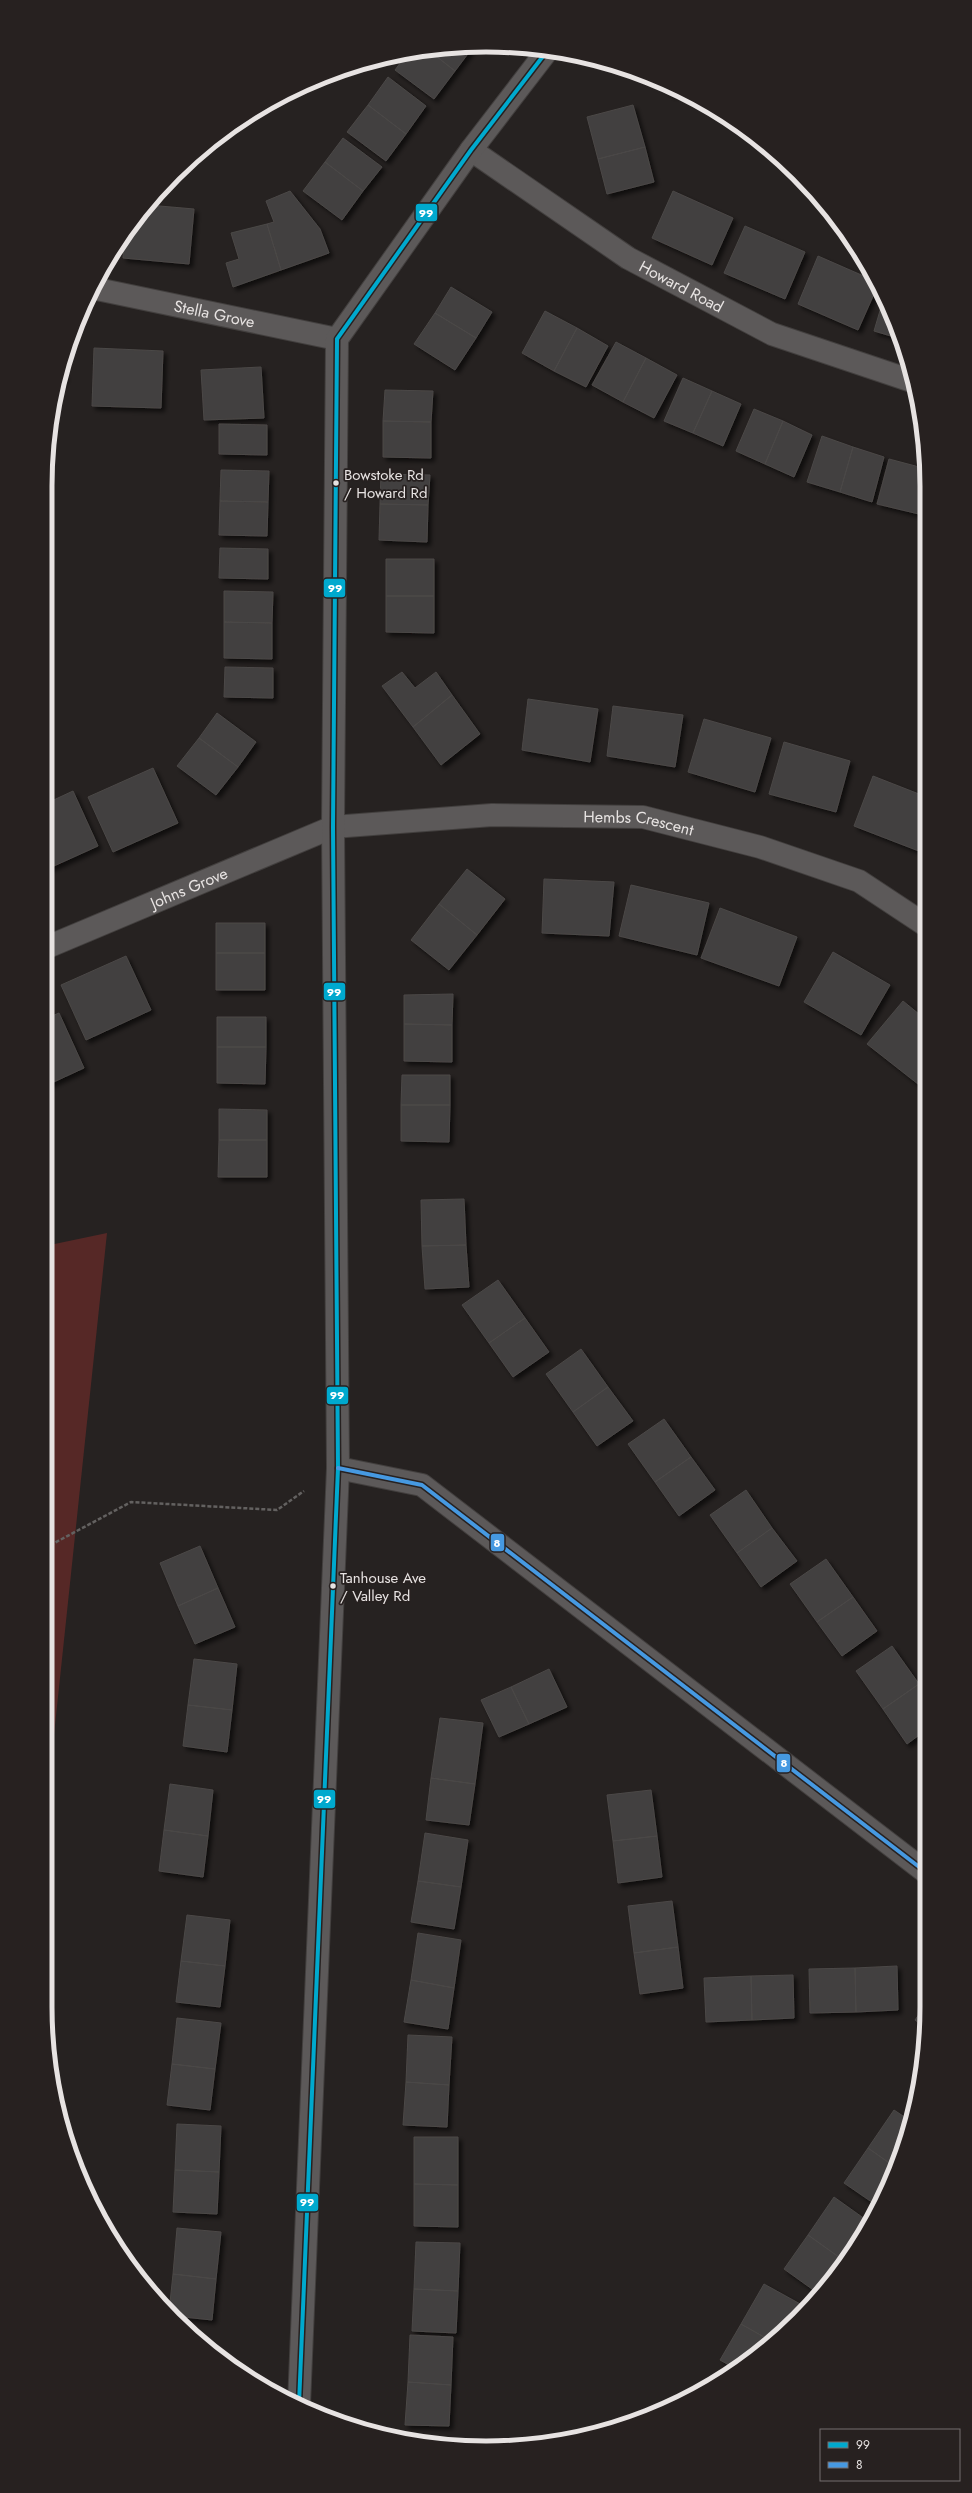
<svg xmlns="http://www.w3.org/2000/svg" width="972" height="2493" font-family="Jost,sans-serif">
<defs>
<filter id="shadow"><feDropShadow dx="3.5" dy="3.5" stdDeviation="2" flood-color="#0009"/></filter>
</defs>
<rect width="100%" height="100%" fill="#262221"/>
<path fill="#562826" d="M107 1233 45 1820V1246Z"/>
<path fill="#42403f" stroke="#4b4847" filter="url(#shadow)" d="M473 47 455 71 427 49H429Z
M427 49 455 71 434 99 395 70 407 54Z
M388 77 426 106 406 134 368 105Z
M654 80 677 89 673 95Z
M368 105 406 134 386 161 347 132Z
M633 105 645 147 598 159 587 117Z
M343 138 382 167 363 191 325 162Z
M645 147 654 182 607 194 598 159Z
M325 162 363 191 342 220 303 191Z
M290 191 320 229 329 253 281 270 267 224 274 222 266 201Z
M673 191 733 218 712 265 652 238Z
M148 205 194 209 189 264 123 258 124 236 136 217Z
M267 224 281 270 233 287 226 263 239 259 231 233Z
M745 226 805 252 785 299 724 273Z
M818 256 875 281 878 285 858 330 798 304Z
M451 287 492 312 476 338 435 313Z
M884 297 901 339 874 331Z
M545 311 577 328 554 371 522 353Z
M435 313 476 338 455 370 414 344Z
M577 328 608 346 586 387 554 371Z
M616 342 646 358 623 402 592 385Z
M94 348 163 351 161 408 92 406Z
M646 358 677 375 654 418 623 402Z
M261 367 264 418 204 420 201 370Z
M60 373 65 376 58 386Z
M683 378 712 391 693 433 664 421Z
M385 390 433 391 431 422 383 421Z
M712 391 741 404 723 446 693 433Z
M754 409 783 421 765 464 736 451Z
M383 421 431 422V458L383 457Z
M783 421 812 435 794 477 765 464Z
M219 424 267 425V455L219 454Z
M822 436 853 447 840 492 807 482Z
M853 447 884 457 872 502 840 492Z
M889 459 923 468V515L877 504Z
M221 470 269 471 268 502 220 501Z
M381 474 430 475 428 505 380 504Z
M220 501 268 502 267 536 219 535Z
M380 504 428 505 427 542 379 540Z
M220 548 268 549V579L219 578Z
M386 559H434V596H386Z
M224 591 273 592 272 623 224 622Z
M386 596H434V633L386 632Z
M224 622 272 623V659L224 658Z
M225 667 273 668V698L224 697Z
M402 672 415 688 436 672 452 695 413 727 382 686Z
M452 695 480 734 441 765 413 727Z
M528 699 598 709 590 762 522 750Z
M613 706 683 715 675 767 607 756Z
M217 713 256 742 238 767 199 738Z
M704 719 771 738 755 792 688 772Z
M199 738 238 767 216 795 177 766Z
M784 742 850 761 836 812 769 794Z
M153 768 178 823 113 852 88 797Z
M873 776 924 796V853L854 826Z
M73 791 98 846 45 870V804Z
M467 869 505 899 477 935 439 904Z
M544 879 614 882 609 936 542 933Z
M631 885 709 903 697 955 619 936Z
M439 904 477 935 449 970 411 940Z
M720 908 797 937 779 986 701 958Z
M216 923H265V953H216Z
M833 952 890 985 861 1035 804 1002Z
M216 953H265V990H216Z
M126 956 151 1010 86 1040 61 985Z
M453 994 452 1025 404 1024V995Z
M903 1001 925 1019V1076L918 1084 867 1044Z
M59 1013 84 1068 45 1086V1019Z
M217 1017H266V1047H217Z
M404 1024 452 1025V1062L404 1061Z
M217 1047H266L265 1084 217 1083Z
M402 1075H450V1105H401Z
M401 1105H450L449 1142 401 1141Z
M219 1109 267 1110V1140H219Z
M219 1140H267V1177H218Z
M464 1199 466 1245 422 1246 421 1200Z
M466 1245 469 1287 425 1289 422 1246Z
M498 1280 525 1318 489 1343 462 1305Z
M525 1318 549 1352 513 1377 489 1343Z
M581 1349 608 1387 573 1412 546 1374Z
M608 1387 633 1421 597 1446 573 1412Z
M664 1419 691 1457 655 1482 628 1444Z
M691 1457 715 1490 679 1516 655 1482Z
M746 1490 772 1528 737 1553 710 1515Z
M772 1528 797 1561 761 1587 737 1553Z
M200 1546 218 1588 178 1606 160 1563Z
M826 1559 853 1597 817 1622 790 1584Z
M218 1588 235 1627 195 1644 178 1606Z
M853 1597 877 1631 842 1656 817 1622Z
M892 1646 919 1684 883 1709 856 1671Z
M194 1659 237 1664 232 1710 188 1705Z
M549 1669 567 1707 529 1724 511 1687Z
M919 1684 926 1695V1730L907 1744 883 1709Z
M511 1687 529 1724 499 1737 481 1700Z
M188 1705 232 1710 227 1752 183 1746Z
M440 1718 483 1723 475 1784 431 1778Z
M926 1748V1757L922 1751Z
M431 1778 475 1784 469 1825 426 1820Z
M170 1784 213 1790 208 1836 164 1830Z
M651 1790 657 1836 613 1841 607 1795Z
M164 1830 208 1836 203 1877 159 1871Z
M425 1833 468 1840 461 1887 418 1881Z
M657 1836 662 1877 618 1883 613 1841Z
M418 1881 461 1887 454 1929 411 1922Z
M672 1901 678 1947 634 1953 628 1906Z
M187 1915 230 1920 225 1966 181 1961Z
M418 1933 461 1940 454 1988 411 1980Z
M678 1947 683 1988 640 1994 634 1953Z
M181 1961 225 1966 220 2007 176 2002Z
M897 1966 898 2010 856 2012 855 1968Z
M855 1968 856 2012 810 2013 809 1969Z
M793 1975 794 2018 752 2020 751 1976Z
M751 1976 752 2020 706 2022 704 1978Z
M411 1980 454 1988 448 2029 404 2022Z
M927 2003V2007L924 2027 915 2020Z
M177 2018 221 2023 215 2069 172 2064Z
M408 2035 452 2037 449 2085 406 2082Z
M172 2064 215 2069 210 2110 167 2105Z
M406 2082 449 2085 447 2127 403 2125Z
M894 2110 912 2122 895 2167 868 2148Z
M177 2124 221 2126 219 2172 175 2170Z
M414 2137H458V2185L414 2184Z
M868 2148 895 2167 879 2207 844 2183Z
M175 2170 219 2172 217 2214 173 2212Z
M414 2184 458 2185V2227L414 2226Z
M834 2197 869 2222 843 2260 808 2235Z
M177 2228 221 2232 216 2279 173 2274Z
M808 2235 843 2260 819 2294 784 2269Z
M416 2242 460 2243 458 2291 414 2289Z
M173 2274 216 2279 212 2320 174 2316 169 2312Z
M764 2284 802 2305 791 2324 771 2341 741 2324Z
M414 2289 458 2291 456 2333 412 2331Z
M741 2324 771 2341 736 2369 720 2360Z
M410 2335 453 2337 451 2385 408 2382Z
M711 2379 717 2381 709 2386Z
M408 2382 451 2385 449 2426 405 2425Z
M431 2438 474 2440V2446L431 2444Z"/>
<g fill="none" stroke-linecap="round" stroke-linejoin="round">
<g stroke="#423f3e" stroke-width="24">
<g id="minor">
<path id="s1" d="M471 150 628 258 772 334 912 381"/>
<path id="s2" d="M92 288 337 339"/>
<path id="s3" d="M45 948 333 827 492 815 643 817 760 847 859 881 924 924"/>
<path d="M338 1468 422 1485 927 1873"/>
<path d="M299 2404 338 1468 333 827 337 339 471 150 547 51"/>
</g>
</g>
<path stroke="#636160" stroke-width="2.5" stroke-dasharray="4 2" stroke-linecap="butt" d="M45 1548 131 1502 277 1510 304 1491"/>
<use href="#minor" stroke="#5c5959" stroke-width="22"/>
<g stroke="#272120" stroke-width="7">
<path id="bus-1" d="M299 2404 338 1468 333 827 337 339 471 150 547 51"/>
</g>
<g stroke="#272120" stroke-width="7">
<path id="bus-2" d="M338 1468 422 1485 927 1873"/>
</g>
<use href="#bus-1" stroke="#00a9ce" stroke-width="4"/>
<use href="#bus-2" stroke="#4699e1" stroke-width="4"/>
</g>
<g fill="#e7e3e2" stroke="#272120" stroke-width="1.5">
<circle cx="336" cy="483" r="3.5"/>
<circle cx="333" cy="1586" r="3.5"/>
</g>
<g text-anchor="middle" stroke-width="3.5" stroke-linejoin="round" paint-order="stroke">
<g font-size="15" fill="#e7e3e2" stroke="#272120" text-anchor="start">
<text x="344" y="480">Bowstoke Rd<tspan x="344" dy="18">/ Howard Rd</tspan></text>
<text x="340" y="1583">Tanhouse Ave<tspan x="340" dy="18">/ Valley Rd</tspan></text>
</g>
<g font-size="16" fill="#e7e3e2" stroke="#272120">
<text dy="6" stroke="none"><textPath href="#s1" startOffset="251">Howard Road</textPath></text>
<text dy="6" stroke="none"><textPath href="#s2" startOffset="125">Stella Grove</textPath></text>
<text dy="6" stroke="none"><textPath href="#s3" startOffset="619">Hembs Crescent</textPath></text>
<text dy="6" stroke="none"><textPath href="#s3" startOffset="156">Johns Grove</textPath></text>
</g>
</g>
<path d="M0 0H972V2493H0ZM486 52H486A434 434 0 0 1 920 486V2007A434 434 0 0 1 486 2441H486A434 434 0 0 1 52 2007V486A434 434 0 0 1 486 52Z" fill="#272120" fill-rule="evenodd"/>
<path fill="none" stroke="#e7e3e2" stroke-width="5" d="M486 52H486A434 434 0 0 1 920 486V2007A434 434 0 0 1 486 2441H486A434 434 0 0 1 52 2007V486A434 434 0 0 1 486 52Z"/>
<g stroke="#272120" stroke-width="1.5">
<rect x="415" y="203" width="23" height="19" rx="4" fill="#00a9ce"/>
<rect x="323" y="578" width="23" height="20" rx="4" fill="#00a9ce"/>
<rect x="323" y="982" width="23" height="19" rx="4" fill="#00a9ce"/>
<rect x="326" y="1386" width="23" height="19" rx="4" fill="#00a9ce"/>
<rect x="490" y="1533" width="15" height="19" rx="4" fill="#4699e1"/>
<rect x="776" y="1753" width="15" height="20" rx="4" fill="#4699e1"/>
<rect x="313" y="1789" width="23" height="20" rx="4" fill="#00a9ce"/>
<rect x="296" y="2193" width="23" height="19" rx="4" fill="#00a9ce"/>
</g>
<g font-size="11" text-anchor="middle" font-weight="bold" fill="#fff">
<text x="426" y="217">99</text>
<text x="335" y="592">99</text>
<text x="334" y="996">99</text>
<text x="337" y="1399">99</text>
<text x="497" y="1547">8</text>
<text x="784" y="1767">8</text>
<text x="324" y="1803">99</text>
<text x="307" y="2206">99</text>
</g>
<rect x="820" y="2429" width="140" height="52" fill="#272120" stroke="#746f6e"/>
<rect x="828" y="2442" width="20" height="6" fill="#00a9ce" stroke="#746f6e"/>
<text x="856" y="2449" font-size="12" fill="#e7e3e2">99</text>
<rect x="828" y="2462" width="20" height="6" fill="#4699e1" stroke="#746f6e"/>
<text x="856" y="2469" font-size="12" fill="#e7e3e2">8</text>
</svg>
